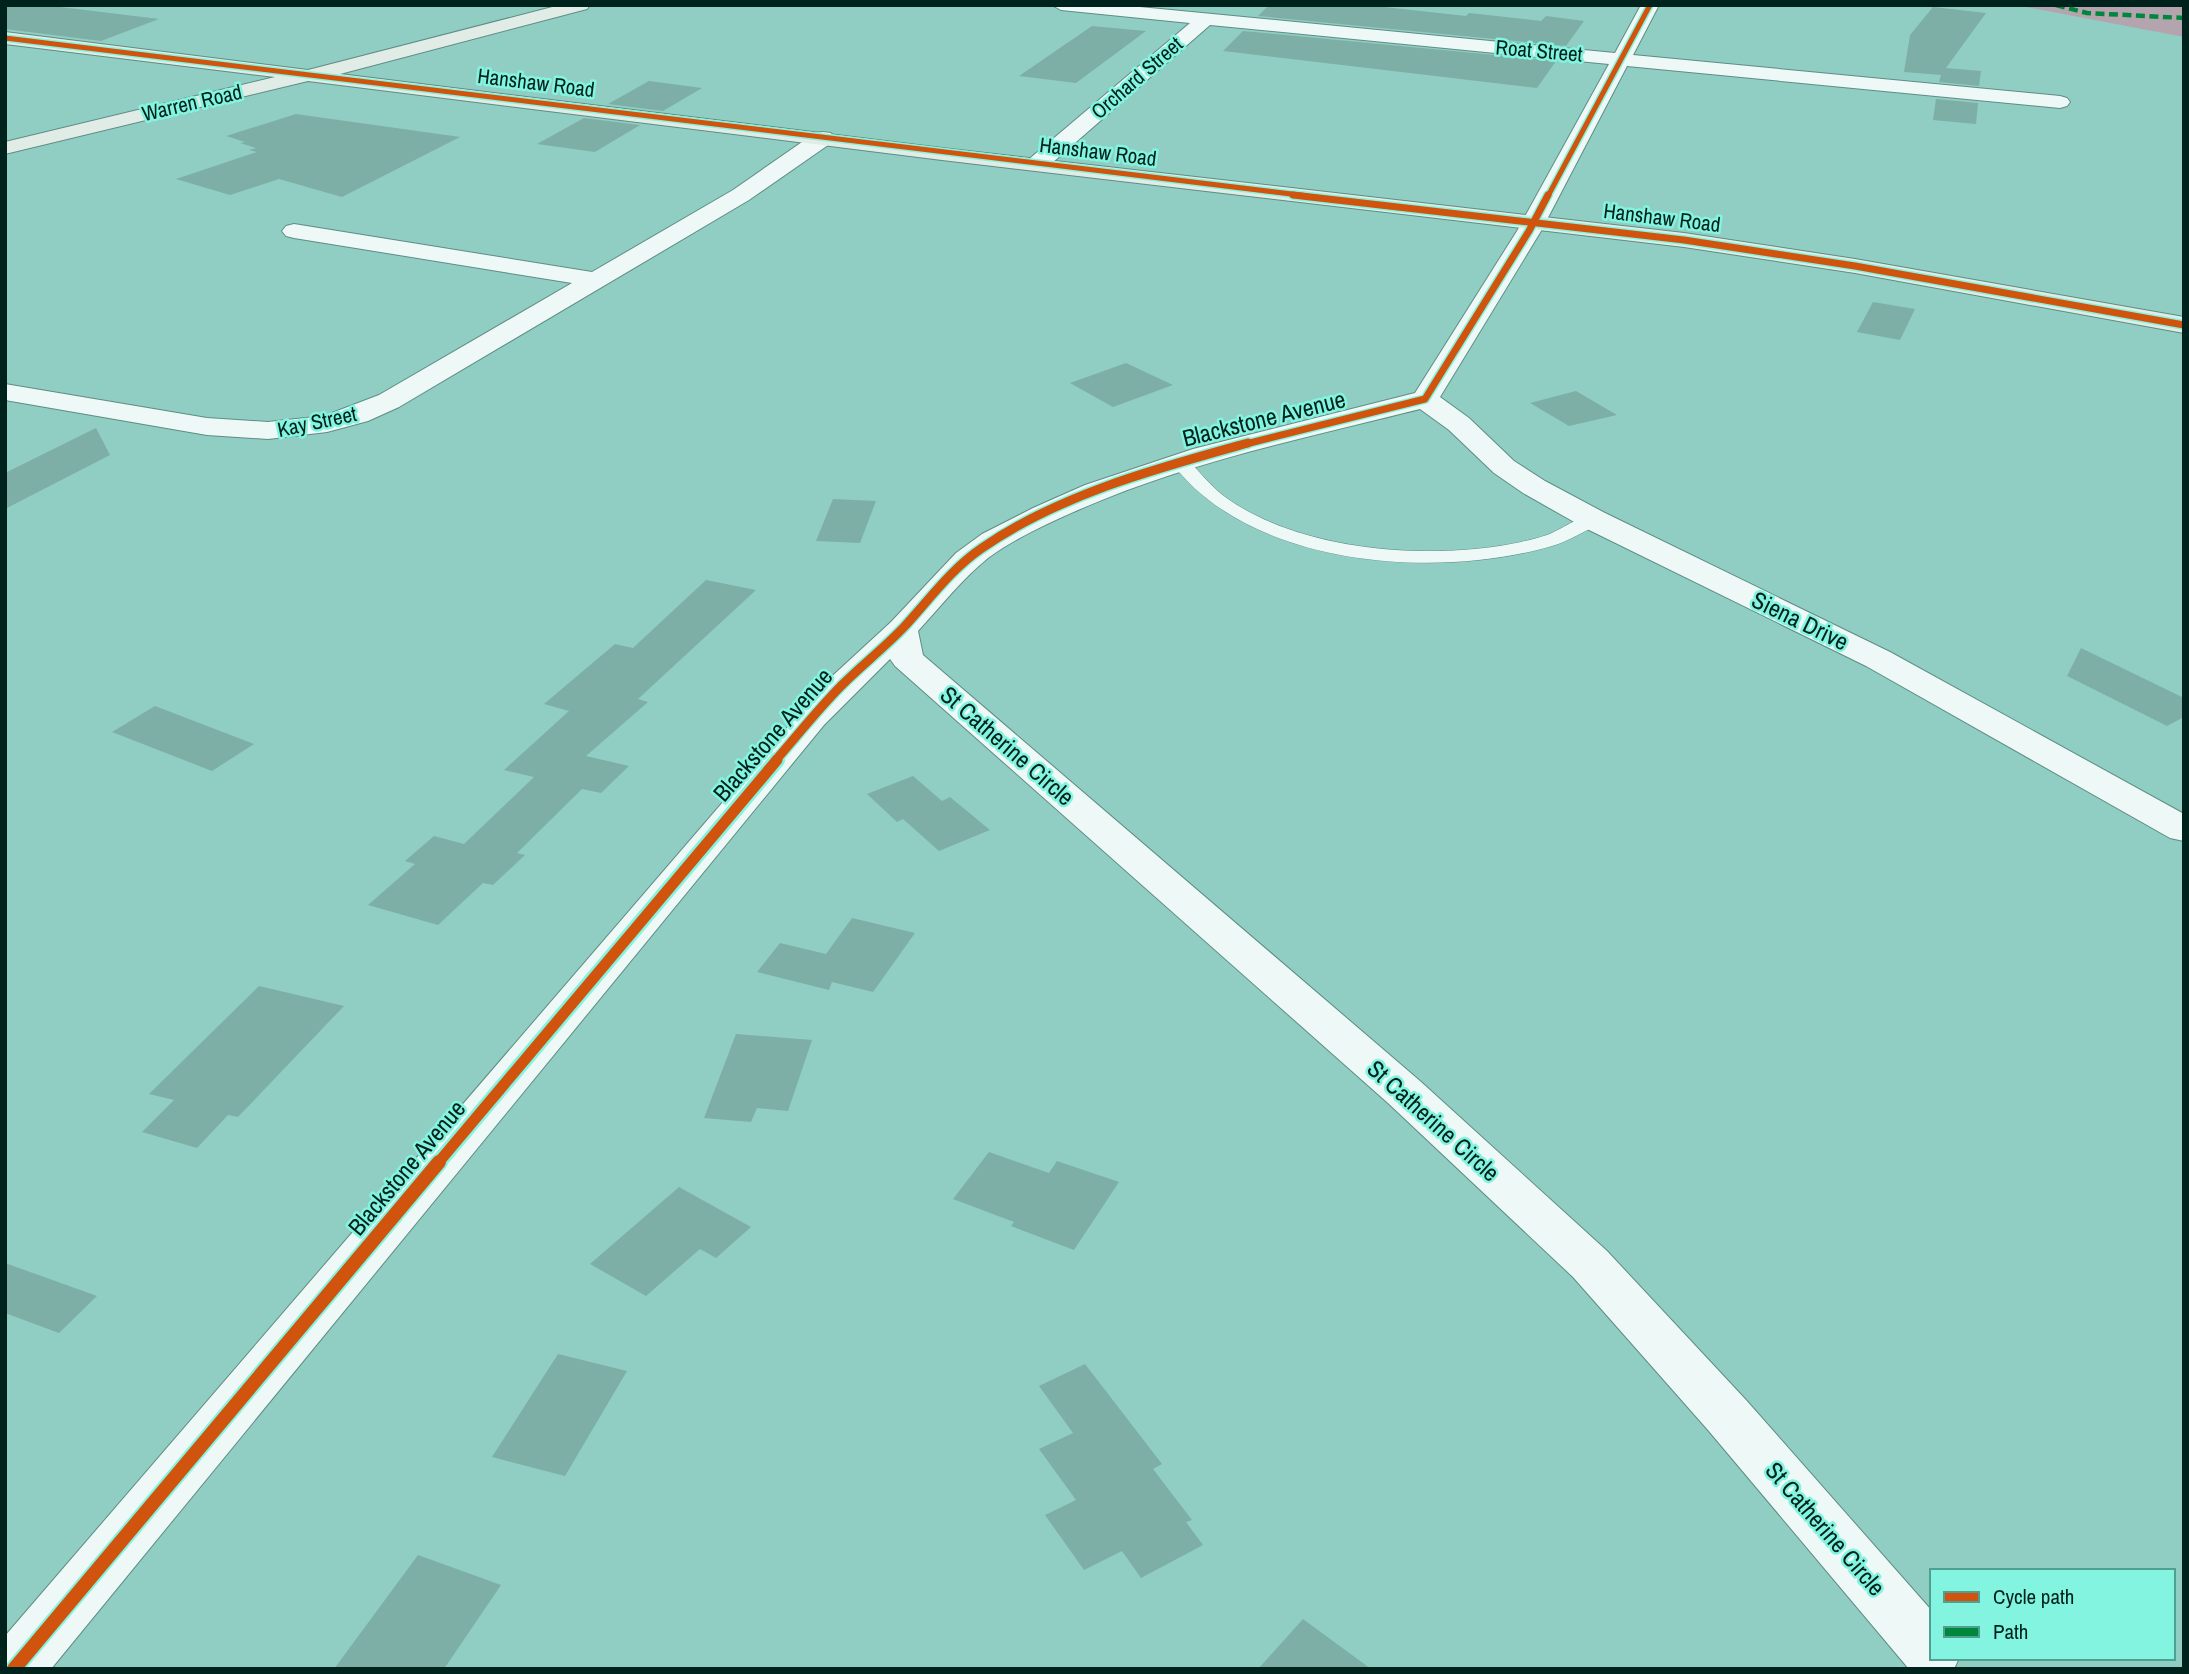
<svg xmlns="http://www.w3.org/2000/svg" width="2189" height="1674" font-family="'Archivo Narrow',sans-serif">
<rect width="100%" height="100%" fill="#90cdc2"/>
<path fill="#b4a4ad" d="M2016 5H2184V37Z"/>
<path fill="#7dafa6" d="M5 5H44L159 19 101 41 5 29Z
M1269 5H1366L1466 16 1469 13 1541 21 1546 16 1584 21 1566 46 1258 16Z
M1933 7 1986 13 1946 68 1981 71 1979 86 1939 82 1941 75 1904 72 1910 35Z
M1092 26 1146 31 1076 83 1019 76Z
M1243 31 1556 61 1537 88 1223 51Z
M649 81 702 88 663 111 608 104Z
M1936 99 1978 103 1976 124 1933 120Z
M296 114 460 137 342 197 279 179 230 195 176 179 257 152 249 150 256 148 240 143 245 142 226 136Z
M584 118 640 125 595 152 537 144Z
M1873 302 1915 309 1900 340 1857 332Z
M1126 363 1173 385 1113 407 1070 383Z
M1576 391 1617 415 1569 426 1530 403Z
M96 428 110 455 5 509V473Z
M833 499 876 501 860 543 816 541Z
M706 580 756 590 638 699 648 702 586 756 629 766 601 793 582 789 517 853 525 855 493 885 483 883 438 925 368 905 415 864 405 861 434 836 464 844 534 777 504 770 569 711 544 704 615 644 633 648Z
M2081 648 2184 698V717L2167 726 2067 676Z
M155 706 254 744 212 771 112 732Z
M913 776 942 801 950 797 990 830 939 851 903 819 897 822 867 794Z
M852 918 915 933 873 992 832 982 829 990 757 972 780 943 826 954Z
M259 986 344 1006 238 1117 228 1115 197 1148 142 1132 174 1100 149 1094Z
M736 1034 812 1040 788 1111 757 1108 751 1122 704 1118Z
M989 1152 1049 1173 1057 1161 1119 1182 1074 1250 1011 1226 1014 1222 953 1199Z
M679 1187 751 1227 716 1258 700 1249 646 1296 590 1264Z
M5 1263 97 1296 59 1333 5 1313Z
M558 1354 627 1371 565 1476 492 1457Z
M1085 1364 1162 1464 1153 1469 1192 1520 1186 1522 1203 1545 1141 1578 1122 1551 1084 1570 1045 1515 1076 1500 1039 1449 1073 1433 1039 1386Z
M418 1555 501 1585 444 1669H334Z
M1303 1619 1371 1669H1258Z"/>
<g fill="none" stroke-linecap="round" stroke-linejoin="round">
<g stroke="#5e8d85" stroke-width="1">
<path id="lane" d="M1180 457 1186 458C1200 472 1212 488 1228 499 1304 552 1433 561 1521 542 1530 540 1538 538 1547 535 1563 529 1583 512 1600 516L1603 520 1600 524C1584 531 1569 541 1552 546 1436 580 1249 567 1171 462Z"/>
</g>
<g stroke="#5e8d85" stroke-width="2">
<path id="street" d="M1052 5H1119L1615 53 1641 5H1659L1633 55 2060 96 2067 98 2070 102 2067 106 2060 108 1627 66 1541 231 1440 397 1469 418 1514 461 1545 481 1605 513 1890 652 2184 814V841L2170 838 1866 666 1583 527 1523 493 1494 473 1449 430 1420 409C1305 438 1187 462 1078 510 1047 524 1015 538 988 558 962 579 941 606 918 631L923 655 1420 1081 1607 1251 1746 1400 1932 1611V1658H1959L1954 1669H1909L1708 1430 1573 1277 1388 1103 895 666 890 659 824 725 51 1669H5V1636L828 680 891 622 956 553 982 534 1033 508 1085 485 1193 449 1415 393 1517 231 1609 64 1210 25 1044 170H1028L1025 165 1028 160 1190 23 1061 10Z
M823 132 831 133 834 138 831 143 749 200 399 407 368 421 327 432 268 439 207 435 5 400V384L207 418 268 422 324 416 379 395 572 283 294 238 286 236 282 231 286 226 294 224 592 272 733 190 815 133Z"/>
</g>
<g stroke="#5e8d85" stroke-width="2">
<path id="secondary" d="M560 5H590L587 9 340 74 942 148 1684 233 1855 259 2184 317V333L1855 273 1684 247 942 160 308 81 5 154V142L275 77 5 44V32L308 70Z"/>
</g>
<use href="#lane" fill="#eef8f6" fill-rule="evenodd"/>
<use href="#street" fill="#eef8f6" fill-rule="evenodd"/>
<use href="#secondary" fill="#e2ece6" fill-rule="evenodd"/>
<path stroke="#00873e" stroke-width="4.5" stroke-dasharray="9 4.5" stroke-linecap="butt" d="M2056 5 2087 13 2184 18"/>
<g stroke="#83f4df" stroke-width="8">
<path id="cycleway-far4" d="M5 38 1308 196
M1548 196 1650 5"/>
</g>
<g stroke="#83f4df" stroke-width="10">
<path id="cycleway-far3" d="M1293 195 1684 240 1855 266 2184 325
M1242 445 1425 399 1529 231 1548 195"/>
</g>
<g stroke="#83f4df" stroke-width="12">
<path id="cycleway-far2" d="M775 761C797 736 818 709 842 685 862 665 884 648 904 627 929 600 951 569 982 548 1060 494 1158 468 1248 443"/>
</g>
<g stroke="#83f4df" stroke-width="16">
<path id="cycleway-far1" d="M438 1163 777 760"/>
</g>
<g stroke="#83f4df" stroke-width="18">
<path id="cycleway" d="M14 1669 439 1162"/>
</g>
<use href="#cycleway-far4" stroke="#d1540e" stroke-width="5"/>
<use href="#cycleway-far3" stroke="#d1540e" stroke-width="7"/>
<use href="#cycleway-far2" stroke="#d1540e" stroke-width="9"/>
<use href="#cycleway-far1" stroke="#d1540e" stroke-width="11"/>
<use href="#cycleway" stroke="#d1540e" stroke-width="14"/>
</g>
<g text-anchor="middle" stroke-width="5" stroke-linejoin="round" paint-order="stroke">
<g font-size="21" fill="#00221c" stroke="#83f4df">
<text transform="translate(1539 51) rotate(5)" y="7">Roat Street</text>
<text transform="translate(1137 78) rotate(-41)" y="7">Orchard Street</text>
<text transform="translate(536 83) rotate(7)" y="7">Hanshaw Road</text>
<text transform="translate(192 103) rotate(-13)" y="7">Warren Road</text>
<text transform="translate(1098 152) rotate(7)" y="7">Hanshaw Road</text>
<text transform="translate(1662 218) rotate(7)" y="7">Hanshaw Road</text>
<text transform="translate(317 422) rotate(-12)" y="7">Kay Street</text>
</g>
<g font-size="24" fill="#00221c" stroke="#83f4df">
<text transform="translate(1264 419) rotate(-14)" y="8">Blackstone Avenue</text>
<text transform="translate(1800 621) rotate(26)" y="8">Siena Drive</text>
<text transform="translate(773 735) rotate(-49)" y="8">Blackstone Avenue</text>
<text transform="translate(1007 746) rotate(41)" y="8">St Catherine Circle</text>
<text transform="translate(1433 1121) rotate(42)" y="8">St Catherine Circle</text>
<text transform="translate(407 1168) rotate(-50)" y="8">Blackstone Avenue</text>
<text transform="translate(1825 1529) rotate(49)" y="8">St Catherine Circle</text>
</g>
</g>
<rect width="2189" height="1674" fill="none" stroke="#00221c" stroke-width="14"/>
<rect x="1930" y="1569" width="245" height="91" fill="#83f4df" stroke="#4fa091" stroke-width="2"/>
<rect x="1944" y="1592" width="35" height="10" fill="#d1540e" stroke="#4fa091" stroke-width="2"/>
<text x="1993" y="1604" font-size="21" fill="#00221c">Cycle path</text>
<rect x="1944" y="1627" width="35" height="10" fill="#00873e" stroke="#4fa091" stroke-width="2"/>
<text x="1993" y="1639" font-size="21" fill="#00221c">Path</text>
</svg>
